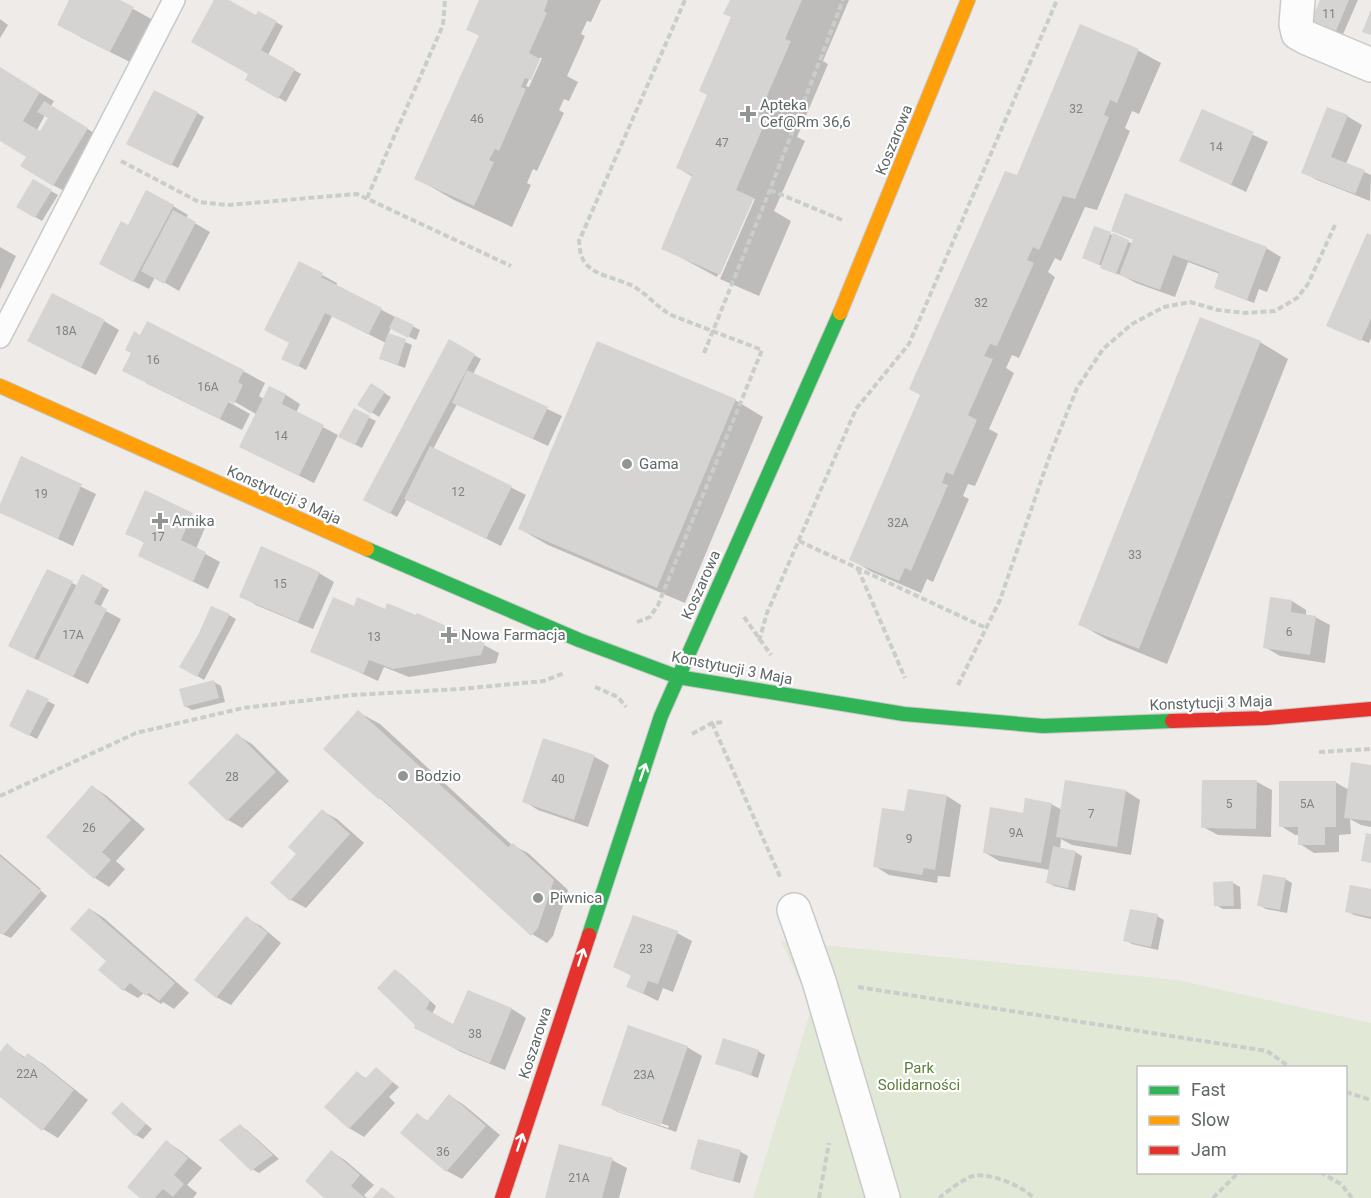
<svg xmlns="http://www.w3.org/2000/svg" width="1371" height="1198" font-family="Roboto,sans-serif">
<rect width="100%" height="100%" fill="#eeebe9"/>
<path fill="#e1e8d5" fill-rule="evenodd" d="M781 941 1177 980 1371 1023V1198H753L812 1007ZM1138 1068H1346V1172H1138Z"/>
<path fill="#0003" fill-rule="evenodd" d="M71 0H117L155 21 132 63 80 37Z
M216 0H226L257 17 259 13 283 26 268 55 301 74 286 102 247 79 250 74Z
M481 0H601L591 22 587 21 581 34 585 36 567 76 578 82 569 101 564 99 559 110 564 113 537 171 533 169 527 183 531 185 512 227 454 200 416 178 480 36 467 29ZM539 58H542L529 87 526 86Z
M731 0H849L823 61 828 64 797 137 805 141 774 211 791 221 759 296 720 279 755 199H752L717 277 663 248 693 177 678 168 709 95 733 18Z
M1322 0H1358L1340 41 1310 28Z
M0 19 8 25 0 38Z
M1081 26 1139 51 1161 63 1139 114 1132 111 1125 128 1130 131 1097 210 1085 207 1061 261 1055 258 1048 272 1055 277 1019 358 1012 355 1006 368 1014 373 989 429 998 434 975 486 968 484 963 496 969 499 933 582 927 579 921 593 872 572 851 559 1018 177Z
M0 69 54 101 51 106 94 133 80 156 87 161 68 193 53 185 28 157 0 140ZM45 115 50 118 41 133 37 130Z
M1203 111 1268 142 1246 192 1181 161Z
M197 113 204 117 178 168 135 147Z
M1347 116 1362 125 1346 164 1371 175 1370 201 1317 180 1303 172Z
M34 181 58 195 42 221 18 206Z
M173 206 188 215 186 218 210 232 179 291 155 277 149 289 115 272 129 227Z
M1110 234 1133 244 1135 240 1119 234 1266 248 1281 257 1267 292 1259 289 1254 303 1223 291 1220 274 1188 262 1175 297 1136 283 1123 276 1109 271 1102 266 1084 258Z
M1371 236V338L1369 343 1335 329Z
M0 247 16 256 0 290Z
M322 275 337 283 336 286 420 330 416 340 391 328 388 335 412 345 405 368 381 359 386 343 332 316 306 370 283 358Z
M104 321 119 330 96 375 43 349Z
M449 341 481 359 473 374 562 416 548 446 457 404 433 449 526 495 501 546 407 499 397 517 365 499Z
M1260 342 1288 359 1167 664 1108 640 1079 624Z
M243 371 265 383 259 396 264 399 269 388 286 395 300 404 296 413 338 435 314 483 255 454 256 414 228 398 227 401 250 414 242 430 146 383Z
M371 385 391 397 379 417 359 404Z
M735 400 763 417 685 603 548 545 520 529Z
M354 410 376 421 362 448 340 437Z
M22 458 96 494 73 546 0 512V508Z
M145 492 207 523 196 549 220 562 208 589 140 556 145 543 127 533Z
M48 571 78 586 83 576 109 590 100 608 121 619 88 684 25 654Z
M319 573 334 582 313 629 256 605 241 596Z
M1292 601 1306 610V615L1315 617 1330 625 1325 663 1280 656 1265 647Z
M355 608 386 611 484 645 499 653 496 663 409 677 384 667 378 681 339 663Z
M229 615 236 619 204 680 181 666Z
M214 682 221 686 225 702 192 710 185 706Z
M48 701 55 705 37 739 17 729Z
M358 712 380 724 512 845 528 853 568 890 553 936 547 943 532 934 325 749Z
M237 735 252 744 289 781 242 828 228 820Z
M544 740 595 757 609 765 588 827 538 810 524 801Z
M1371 766V827L1361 825 1350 819 1351 834 1339 835V852L1314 853 1300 844V835H1295L1281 826 1335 782 1349 790Z
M1204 781 1257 782 1272 790 1271 837 1218 835 1203 827Z
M93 787 107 796 145 829 116 861 125 869 109 887 95 878Z
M1126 791 1140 800 1131 855 1072 845 1061 839 1060 849 1075 852 1082 856 1075 891 1054 886 1047 882 1050 870 999 861 984 852 1024 814 1051 804 1062 810Z
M947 796 961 805 950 877 938 876 937 883 889 875 875 866 906 813Z
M322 811 337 819 364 843 306 908 291 900 272 883 298 854Z
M0 854 41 889 40 890 47 896 11 938 0 933Z
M1285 879 1292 883 1287 913 1266 909 1259 905Z
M1233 883 1240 887 1241 909H1223L1216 905Z
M1371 890V919L1354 915 1347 911Z
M90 909 104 918 189 993 174 1009 163 1002 161 1004 144 993 138 998 124 990Z
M1157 916 1164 920 1158 950 1132 944 1125 940Z
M246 918 261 926 281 943 231 1005 216 997Z
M677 933 692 941 673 992 663 988 658 1001 628 986 632 976 615 967Z
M395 971 402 975 436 1006 432 1014 454 1026 468 992 512 1009 526 1018 505 1070 461 1052 416 1027Z
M7 1045 26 1058 28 1055 43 1064 88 1100 58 1138 43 1129 0 1095V1054Z
M687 1047 702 1056 676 1132 618 1112 603 1104ZM617 1108 669 1126 668 1128 617 1111Z
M758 1051 765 1055 758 1078 717 1063Z
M376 1069 399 1087 389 1097 395 1103 364 1137 349 1128 357 1073 367 1079Z
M450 1096 464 1105 500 1135 462 1179 447 1171 402 1133 417 1115 428 1121Z
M122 1103 152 1129 143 1139 136 1135Z
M240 1126 247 1130 279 1159 259 1173 252 1169Z
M699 1140 741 1152 748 1156 740 1183 699 1172 692 1168Z
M167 1142 181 1151 202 1168 187 1185 197 1193 193 1198H142Z
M332 1152 346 1161 374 1185 364 1195 367 1198H326Z
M612 1160 627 1168 619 1198H547Z"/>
<path fill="#d6d3d3" d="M69 0H120L134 7 110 52 57 25Z
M214 0H229L256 15 258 11 277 21 261 50 295 69 278 99 245 80 248 74 191 42Z
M479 0H548L544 11 547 13 529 53 540 59 531 80 525 78 521 87 526 89 499 151 495 149 489 160 494 162 474 206 414 179 479 35 466 30Z
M730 0H802L785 39 791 41 759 114 767 118 736 190 754 198 720 275 661 249 692 175 676 168 707 95 699 91 731 17 723 14Z
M1320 0H1349L1333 38 1308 28Z
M1371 10V35L1362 32Z
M1080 24 1139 49 1117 103 1110 100 1104 115 1109 117 1075 199 1063 196 1039 250 1033 247 1027 260 1034 263 997 346 990 344 984 356 993 359 968 415 977 420 953 475 946 472 942 483 948 485 911 571 905 568 899 581 849 560 920 395 909 389 1005 171 1017 175Z
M0 67 40 92 23 121 40 131 48 118 37 112 44 101 88 128 53 186 20 166 26 157 0 141Z
M154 90 198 112 171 166 126 144Z
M1327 107 1348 115 1331 157 1365 170 1355 194 1301 173Z
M1202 109 1254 132 1231 185 1179 161Z
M33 179 52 190 35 218 16 207Z
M146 190 174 205 133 282 99 264 121 221 128 225Z
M1125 193 1267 247 1247 300 1214 288 1219 272 1173 255 1160 290 1119 275 1133 239 1111 231Z
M173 210 196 222 164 284 141 271Z
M1094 226 1111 232 1099 265 1082 258Z
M1113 233 1129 240 1116 274 1100 268Z
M1367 233 1371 235V319L1361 341 1326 326Z
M299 261 323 273 321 277 382 308 369 334 325 313 298 367 281 359 289 343 264 330Z
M52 293 105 320 81 368 27 341Z
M395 316 414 325 408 338 389 328Z
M1200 317 1261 341 1139 649 1078 625Z
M147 321 244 370 238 382 243 385 234 404 229 401 220 419 122 371 131 353 125 350 134 331 140 335Z
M388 333 406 339 398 365 379 359Z
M449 339 475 354 390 514 363 500Z
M597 341 736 399 657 588 518 529Z
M467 370 548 407 533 439 452 403Z
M371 383 385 392 371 414 357 405Z
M269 386 286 394 282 404 324 425 299 476 239 447Z
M354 408 370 416 355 445 338 437Z
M430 446 512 486 486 539 404 499Z
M21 456 82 484 58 539 0 513V504Z
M145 490 193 513 181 540 206 552 193 582 138 556 144 542 125 534Z
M261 546 320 572 298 622 239 597Z
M47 569 73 581 34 659 8 646Z
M82 574 103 585 94 603 107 609 73 677 38 660Z
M333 597 354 606 357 597 385 609 387 603 416 615 417 613 485 643 481 655 393 669 369 660 363 674 310 652Z
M1270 597 1292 600 1291 612 1316 616 1310 655 1263 648Z
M211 606 230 614 197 677 179 667 198 635Z
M214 680 219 698 184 707 179 689Z
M27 689 49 699 29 736 9 726Z
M358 710 508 847 513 843 554 880 538 928 531 936 381 798 379 800 323 749Z
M237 733 276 772 227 821 188 783Z
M543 738 595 755 574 820 522 802Z
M1351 762 1371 765V821L1344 818Z
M1065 780 1126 790 1117 847 1056 837Z
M1202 780H1257L1256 829 1201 828Z
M1279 781H1336V827H1325V845H1298V827H1279Z
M92 785 131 820 102 852 111 860 94 879 46 837Z
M908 789 947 795 935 870 924 868 922 875 873 867 882 808 904 811Z
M1025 798 1052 803 1041 863 983 853 990 807 1023 813Z
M322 809 350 834 290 901 270 883 296 854 288 847Z
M1366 833 1371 834V863L1361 861Z
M1053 846 1076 851 1068 888 1046 883Z
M0 856 41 891 3 935 0 932Z
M1263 874 1286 878 1280 910 1257 906Z
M1233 881 1234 906H1214L1213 882Z
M1350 885 1371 889V917L1345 912Z
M89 908 175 983 159 1001 149 993 146 996 130 983 123 991 98 970 106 961 70 929Z
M1130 909 1158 914 1151 947 1123 941Z
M633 915 678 931 658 984 648 981 643 994 626 987 631 975 613 967Z
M246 916 268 933 216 998 194 980Z
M395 969 430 1001 426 1009 453 1024 468 990 512 1008 490 1063 445 1044 414 1028 415 1025 377 988Z
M628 1025 688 1046 661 1125 601 1105Z
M723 1038 759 1050 751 1075 715 1064Z
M7 1043 24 1058 28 1053 74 1090 42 1131 0 1097V1052Z
M376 1067 393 1082 349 1129 324 1107 357 1071 365 1079Z
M449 1094 486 1126 446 1172 400 1133 417 1113 427 1121Z
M122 1102 146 1124 135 1136 111 1113Z
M240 1124 273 1155 251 1171 219 1140Z
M698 1139 741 1150 733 1181 690 1169Z
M166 1140 188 1158 174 1175 184 1184 173 1197 163 1189 155 1198H140L127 1187Z
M559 1144 613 1158 602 1198H545Z
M331 1150 360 1175 351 1186 365 1198H324L305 1181Z
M382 1187 396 1198H372Z"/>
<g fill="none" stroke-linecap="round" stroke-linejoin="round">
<g stroke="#c9c9c8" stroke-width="24">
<path id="lane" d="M0 337 174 0"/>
</g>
<g stroke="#c9c9c8" stroke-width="36">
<path id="street" d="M1298 0 1296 24 1298 33 1307 38 1371 65
M794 910 819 981 883 1198"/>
</g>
<g stroke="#c7c8c7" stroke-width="16">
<path id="fast" d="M367 549 579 640 678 677 904 714 1043 726 1172 721
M589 935 661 716 840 313"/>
</g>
<g stroke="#c7c8c7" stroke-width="16">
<path id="slow" d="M840 313 968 0
M0 386 367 549"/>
</g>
<g stroke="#c7c8c7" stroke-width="16">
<path id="jam" d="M1172 721 1267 718 1371 709
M502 1198 589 935"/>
</g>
<path stroke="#caceca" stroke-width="4" stroke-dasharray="6 3" stroke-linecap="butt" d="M121 161 199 202 227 205 357 194 511 266
M770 190 842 220
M367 198 443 25 445 0
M704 353 770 190 843 0
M799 541 986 628
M858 569 905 678
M744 617 771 655
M637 622 650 617 658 605 762 350 671 315C657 307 647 294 633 286 619 279 596 276 586 264 580 257 580 249 579 241L685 0
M759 641 767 613 856 409 909 344 1057 0
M958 685 1000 600 1050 455 1077 388 1103 349 1132 324 1164 307 1190 302 1218 310 1246 313 1275 311 1297 298 1308 284 1335 225
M595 687 618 697 626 707
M712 723 781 879
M692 734 712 723 724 722
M1319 752 1371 749
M0 796 136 733 243 708 352 695 460 689 544 681 564 673
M858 987 1267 1051 1291 1068
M1346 1092 1371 1100
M1320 1172 1341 1184 1352 1198
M819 1198 829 1143
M939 1198C948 1191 959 1182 970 1177 986 1170 1022 1186 1034 1198
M1213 1198 1239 1172"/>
<use href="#lane" stroke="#fcfcfc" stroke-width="21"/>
<use href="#street" stroke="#fcfcfc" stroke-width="33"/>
<use href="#fast" stroke="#30b455" stroke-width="14"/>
<use href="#slow" stroke="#ff9f0a" stroke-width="14"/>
<use href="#jam" stroke="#e5322d" stroke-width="14"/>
</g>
<defs><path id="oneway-shaft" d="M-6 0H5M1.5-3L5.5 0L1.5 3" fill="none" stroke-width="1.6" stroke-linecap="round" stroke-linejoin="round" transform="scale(1.5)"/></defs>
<g stroke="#fff">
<use href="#oneway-shaft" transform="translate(643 772) rotate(-71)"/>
<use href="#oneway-shaft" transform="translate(581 957) rotate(-72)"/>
<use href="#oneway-shaft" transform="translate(520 1142) rotate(-72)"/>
</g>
<g fill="#919594" stroke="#fff" stroke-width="2">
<path d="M745 105h6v6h6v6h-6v6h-6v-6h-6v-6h6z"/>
<circle cx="627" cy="464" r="6"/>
<path d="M157 512h6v6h6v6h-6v6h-6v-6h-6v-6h6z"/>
<path d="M446 626h6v6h6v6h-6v6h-6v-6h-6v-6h6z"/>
<circle cx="403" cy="776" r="6"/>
<circle cx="538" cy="898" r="6"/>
</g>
<g text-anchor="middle" stroke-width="4.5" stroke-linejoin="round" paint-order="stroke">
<g font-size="12" fill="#7e8383">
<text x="1329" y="18">11</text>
<text x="1076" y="113">32</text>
<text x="477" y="123">46</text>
<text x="722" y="147">47</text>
<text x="1216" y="151">14</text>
<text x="981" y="307">32</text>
<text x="66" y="335">18A</text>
<text x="153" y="364">16</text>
<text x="208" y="391">16A</text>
<text x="281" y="440">14</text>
<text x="458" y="496">12</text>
<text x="41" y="498">19</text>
<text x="898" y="527">32A</text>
<text x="158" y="541">17</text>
<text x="1135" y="559">33</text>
<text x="280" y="588">15</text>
<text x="1289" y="636">6</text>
<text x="73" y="639">17A</text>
<text x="374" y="641">13</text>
<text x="232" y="781">28</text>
<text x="558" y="783">40</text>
<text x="1229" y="808">5</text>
<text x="1307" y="808">5A</text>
<text x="1091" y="818">7</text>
<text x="89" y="832">26</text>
<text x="1016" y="837">9A</text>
<text x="909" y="843">9</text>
<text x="646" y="953">23</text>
<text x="475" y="1038">38</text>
<text x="27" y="1078">22A</text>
<text x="644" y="1079">23A</text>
<text x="443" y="1156">36</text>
<text x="579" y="1182">21A</text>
</g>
<g font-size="15" fill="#5f6767" stroke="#fff" text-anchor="start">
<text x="760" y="110">Apteka<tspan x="760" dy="17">Cef@Rm 36,6</tspan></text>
<text x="639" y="469">Gama</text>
<text x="172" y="526">Arnika</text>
<text x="461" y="640">Nowa Farmacja</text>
<text x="415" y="781">Bodzio</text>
<text x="550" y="903">Piwnica</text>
</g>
<g font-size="15" fill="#5f6767" stroke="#fff">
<text transform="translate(894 140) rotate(-68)" y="5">Koszarowa</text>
<text transform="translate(284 495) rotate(24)" y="5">Konstytucji 3 Maja</text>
<text transform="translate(701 585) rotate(-66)" y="5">Koszarowa</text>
<text transform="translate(732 668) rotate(11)" y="5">Konstytucji 3 Maja</text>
<text transform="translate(1211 703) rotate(-2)" y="5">Konstytucji 3 Maja</text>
<text transform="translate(535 1043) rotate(-72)" y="5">Koszarowa</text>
</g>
<g font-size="15" fill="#587e37" stroke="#fff">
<text x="919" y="1073">Park<tspan x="919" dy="17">Solidarności</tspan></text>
</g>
</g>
<rect x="1137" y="1066" width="210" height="108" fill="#ffffff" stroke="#bfc2c2" stroke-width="1.5"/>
<rect x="1149" y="1086" width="30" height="9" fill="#30b455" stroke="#bfc2c2" stroke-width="1.5"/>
<text x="1191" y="1096" font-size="18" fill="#5f6767">Fast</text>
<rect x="1149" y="1116" width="30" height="9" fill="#ff9f0a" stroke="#bfc2c2" stroke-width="1.5"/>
<text x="1191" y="1126" font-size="18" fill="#5f6767">Slow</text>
<rect x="1149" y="1146" width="30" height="9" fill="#e5322d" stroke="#bfc2c2" stroke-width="1.5"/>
<text x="1191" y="1156" font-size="18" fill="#5f6767">Jam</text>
</svg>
